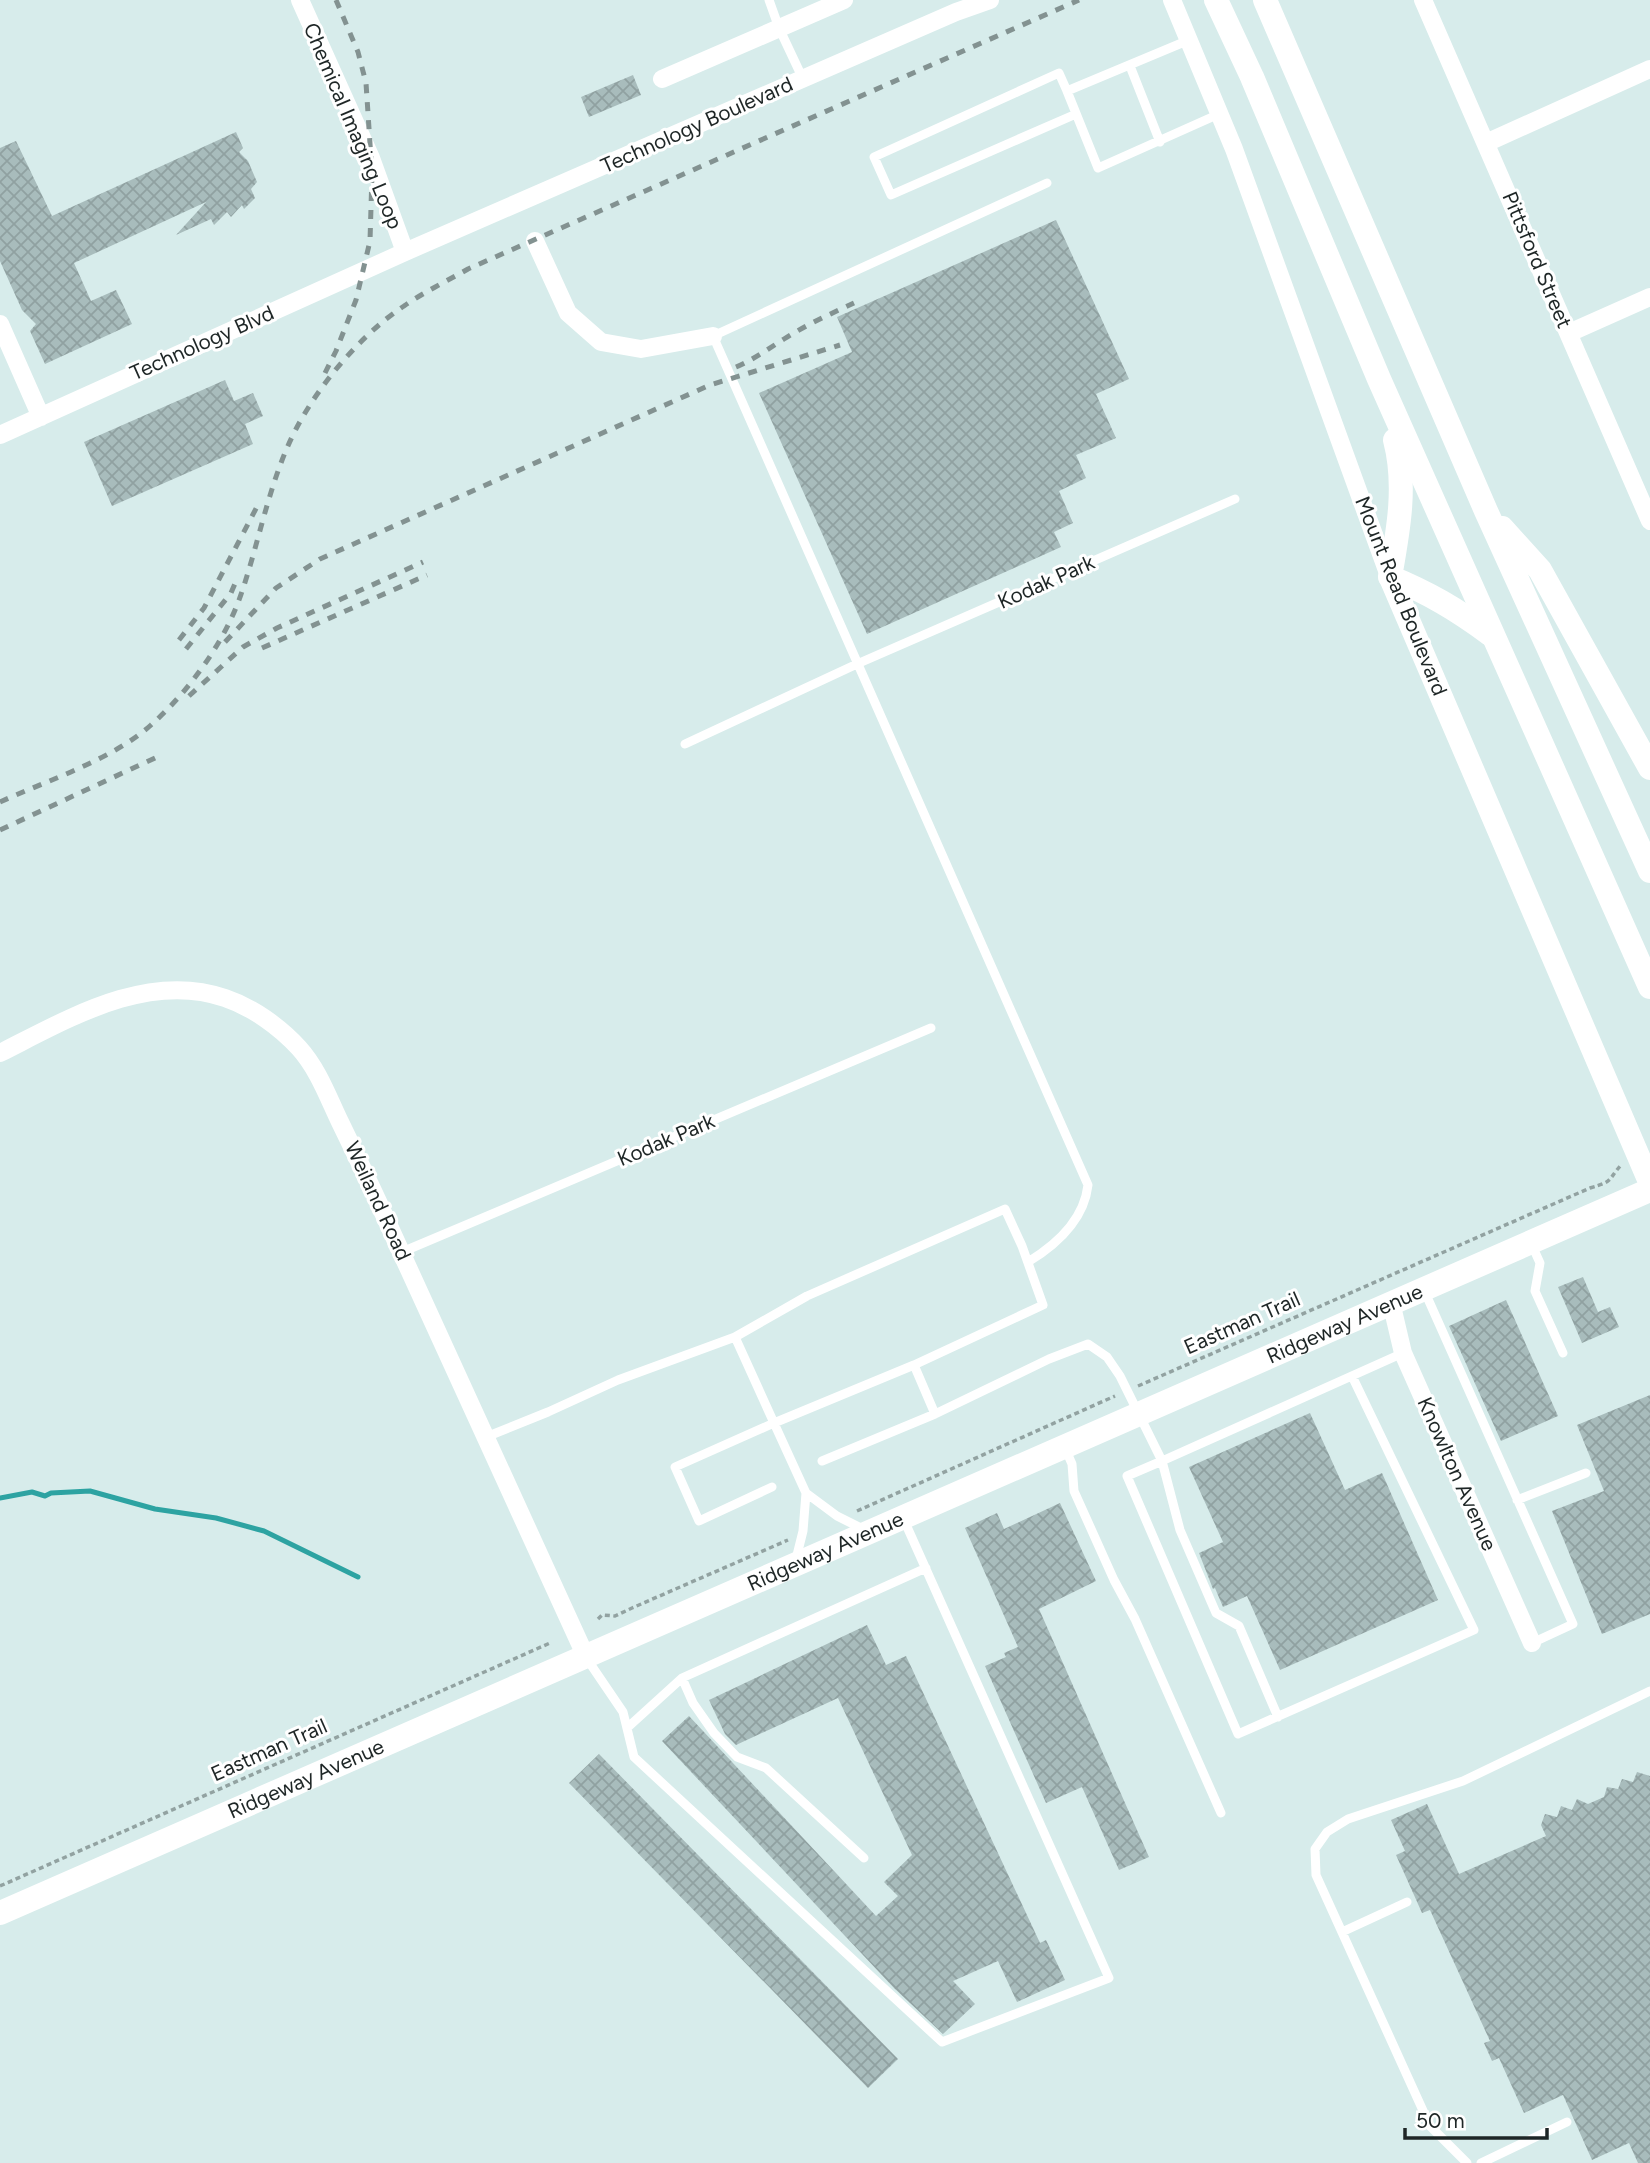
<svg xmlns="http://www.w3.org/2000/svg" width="1650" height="2163" viewBox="0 0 1650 2163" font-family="Figtree,sans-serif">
  <defs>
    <pattern id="building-cross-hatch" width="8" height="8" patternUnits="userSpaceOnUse" patternTransform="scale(1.75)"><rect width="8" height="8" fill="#a8bcbc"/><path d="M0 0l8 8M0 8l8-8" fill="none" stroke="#90a1a1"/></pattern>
  </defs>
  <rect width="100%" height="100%" fill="#d7eceb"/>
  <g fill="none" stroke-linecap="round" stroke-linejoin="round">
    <path stroke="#2da3a2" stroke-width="5" d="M 0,1498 L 32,1492 L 45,1496 L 51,1493 L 90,1491 L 155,1509 L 216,1518 L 264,1531 L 358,1577"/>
  </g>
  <path fill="url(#building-cross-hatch)" d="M 633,75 L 641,95 L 589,117 L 581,97 Z
    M 236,132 L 243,148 L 239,152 L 248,161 L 257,182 L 251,189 L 255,198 L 244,209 L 242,205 L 231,217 L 227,212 L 214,225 L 211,219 L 176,235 L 206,202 L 74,263 L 91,301 L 116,290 L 132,324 L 45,364 L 30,331 L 36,324 L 22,310 L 0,261 L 0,148 L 16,141 L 52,216 Z
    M 1056,220 L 1129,379 L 1096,394 L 1116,438 L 1076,455 L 1086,478 L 1059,491 L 1073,523 L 1054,532 L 1061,547 L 867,634 L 759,393 L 852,352 L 837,317 Z
    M 225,380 L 234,401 L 253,393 L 263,416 L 245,424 L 253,444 L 112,506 L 84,442 Z
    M 1583,1277 L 1598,1312 L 1610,1307 L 1619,1327 L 1582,1343 L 1558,1287 Z
    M 1506,1300 L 1558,1416 L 1501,1441 L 1449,1326 Z
    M 1650,1395 L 1650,1614 L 1602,1634 L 1552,1511 L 1604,1491 L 1577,1425 Z
    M 1310,1413 L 1345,1490 L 1382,1473 L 1438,1600 L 1280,1670 L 1247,1596 L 1223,1607 L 1215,1588 L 1213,1589 L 1199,1553 L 1223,1542 L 1189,1467 Z
    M 1060,1503 L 1096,1581 L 1039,1609 L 1149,1857 L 1119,1870 L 1082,1787 L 1046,1803 L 985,1666 L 1006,1657 L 1004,1653 L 1018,1647 L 965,1528 L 997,1513 L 1004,1529 Z
    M 867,1625 L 886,1665 L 906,1656 L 1040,1943 L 1046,1940 L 1065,1980 L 1017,2002 L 998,1961 L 953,1981 L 975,2004 L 943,2034 L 894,1988 L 662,1741 L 689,1716 L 876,1916 L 898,1896 L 884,1882 L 912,1855 L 838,1698 L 736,1745 L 725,1734 L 709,1700 Z
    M 599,1754 L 898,2059 L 868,2088 L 569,1783 Z
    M 1637,1772 L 1650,1776 L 1650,2163 L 1638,2163 L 1629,2143 L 1592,2160 L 1563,2095 L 1524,2113 L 1499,2058 L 1492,2061 L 1484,2043 L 1490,2041 L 1430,1910 L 1422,1913 L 1414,1895 L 1396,1855 L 1405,1851 L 1391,1820 L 1427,1804 L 1459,1874 L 1546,1836 L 1541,1825 L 1545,1814 L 1557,1817 L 1561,1806 L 1572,1810 L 1577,1799 L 1588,1804 L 1604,1797 L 1607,1787 L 1618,1789 L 1622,1779 L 1633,1782 Z"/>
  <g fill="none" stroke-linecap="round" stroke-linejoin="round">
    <path stroke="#92a2a1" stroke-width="3.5" stroke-dasharray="5 3.5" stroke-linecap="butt" d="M 1138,1386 L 1590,1188 C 1614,1181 1607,1181 1621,1165
      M 857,1511 L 1115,1396
      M 598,1619 L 602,1615 L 615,1616 L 632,1608 L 788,1540
      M 0,1886 L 550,1643"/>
    <path stroke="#fff" stroke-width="9" d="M 769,0 L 779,28 L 803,79
      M 1189,40 L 1067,91 L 1098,168 L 1219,114
      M 1130,66 L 1160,142
      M 1067,91 L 1059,73 L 874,157 L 891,195 L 1076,114
      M 685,744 L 857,664 L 1235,499
      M 1531,1243 L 1540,1263 L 1535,1291 L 1563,1353
      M 402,1252 L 931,1028
      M 1028,1262 C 1056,1245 1084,1220 1088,1185 L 713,336 L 1047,183
      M 1424,1290 L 1573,1624 L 1532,1643
      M 735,1337 L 807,1296 L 1005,1209 L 1022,1246 L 1043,1305 L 914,1365
      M 486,1437 L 548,1412 L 618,1380 L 735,1337 L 774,1423 L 675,1467 L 699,1521 L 772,1487
      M 1065,1448 L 1072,1464 L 1074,1491 L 1114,1580 L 1135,1619 L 1221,1813
      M 822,1461 L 935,1414
      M 806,1493 L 837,1516 L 863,1529
      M 1517,1500 L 1586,1473
      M 796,1559 L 803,1531 L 806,1493 L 774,1423 L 914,1365 L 935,1414 L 1049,1359 L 1088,1344 L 1107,1357 L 1120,1376 L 1162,1461 L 1403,1353
      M 587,1659 L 623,1712 L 634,1757 L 942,2042 L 1109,1978 L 904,1520
      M 682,1678 L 693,1703 L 714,1733 L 737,1757 L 766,1768 L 864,1858
      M 1278,1717 L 1239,1626 L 1216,1613 L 1180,1530 L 1162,1461 L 1127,1476 L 1238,1734 L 1474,1630 L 1352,1376
      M 627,1728 L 682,1678 L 926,1568
      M 1342,1932 L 1407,1902
      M 1467,2163 L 1430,2126 L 1316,1875 L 1315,1849 L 1327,1832 L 1348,1819 L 1463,1781 L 1650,1691
      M 1481,2163 L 1567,2122"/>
    <path stroke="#fff" stroke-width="18" d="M 300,0 L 371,158 L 405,252
      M 1172,0 L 1234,149 L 1389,576
      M 1423,0 L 1650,521
      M 662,79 L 844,0
      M 1486,143 L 1650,69
      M 535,241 L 568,313 L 601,342 L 641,349 L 713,336
      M 0,324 L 41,417
      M 1569,333 L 1650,297
      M 0,435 L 405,252 L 956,12 L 990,0
      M 0,1053 C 68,1019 147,971 225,998 C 252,1007 280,1027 299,1048 C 318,1069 328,1097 340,1122 C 357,1157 374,1192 390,1228 C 456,1371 521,1514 586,1657
      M 1391,1302 L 1403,1353 L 1532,1643"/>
    <path stroke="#fff" stroke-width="23" d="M 1390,577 L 1650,1183"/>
    <g stroke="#fff" stroke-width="24">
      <path d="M 1216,0 L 1252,77 L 1379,379 L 1650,987"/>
      <path d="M 1265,0 L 1486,511 L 1650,871"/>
      <path d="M 1395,440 C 1407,486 1398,532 1390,577 C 1429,593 1456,609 1490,634"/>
      <path d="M 1502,528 L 1540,570 L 1650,768"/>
      <path id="s1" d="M 0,1913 L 1650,1190"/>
    </g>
    <path stroke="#839291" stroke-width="5" stroke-dasharray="9 9" stroke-linecap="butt" d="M 736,367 C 753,360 768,349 784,339 C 806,325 830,314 854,303
      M 325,373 L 336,351 L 356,300 L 370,241 L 372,174 L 366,83 L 358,52 L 336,0
      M 179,640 L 204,608 L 260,501
      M 225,642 L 276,588 L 320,559 L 710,385 L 840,345
      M 262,648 L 427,575
      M 186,649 L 231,593 L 237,579
      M 189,696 L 243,647 L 277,628 L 423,562
      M 0,802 C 48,780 112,760 151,725 C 187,693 222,646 239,600 C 257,550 266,497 287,448 C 309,396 357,337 404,306 C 424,292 447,281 468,269 L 1079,0
      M 0,830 L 157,757"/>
  </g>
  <g text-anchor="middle" stroke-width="6" stroke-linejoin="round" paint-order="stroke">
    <g font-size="21" fill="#1e2626" stroke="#fff">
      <text transform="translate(697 125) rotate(-24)" y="7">Technology Boulevard</text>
      <text transform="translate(353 126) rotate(67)" y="7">Chemical Imaging Loop</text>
      <text transform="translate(1537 260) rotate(67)" y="7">Pittsford Street</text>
      <text transform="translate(202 343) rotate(-24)" y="7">Technology Blvd</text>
      <text transform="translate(1046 582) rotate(-24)" y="7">Kodak Park</text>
      <text transform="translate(1401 596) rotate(68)" y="7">Mount Read Boulevard</text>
      <text transform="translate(666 1140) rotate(-23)" y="7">Kodak Park</text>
      <text transform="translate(378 1201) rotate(65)" y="7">Weiland Road</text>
      <text transform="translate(1242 1323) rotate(-24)" y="7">Eastman Trail</text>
      <text dy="7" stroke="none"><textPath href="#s1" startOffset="1468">Ridgeway Avenue</textPath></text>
      <text transform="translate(1457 1474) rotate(66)" y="7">Knowlton Avenue</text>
      <text dy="7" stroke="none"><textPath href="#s1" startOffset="901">Ridgeway Avenue</textPath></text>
      <text transform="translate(269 1750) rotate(-24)" y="7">Eastman Trail</text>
      <text dy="7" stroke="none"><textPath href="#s1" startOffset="334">Ridgeway Avenue</textPath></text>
    </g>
  </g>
  <path d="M1405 2128v10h142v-10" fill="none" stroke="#1e2626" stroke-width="3.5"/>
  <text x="1416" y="2128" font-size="21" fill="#1e2626" stroke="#ffffff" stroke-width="5" paint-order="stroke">50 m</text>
</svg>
